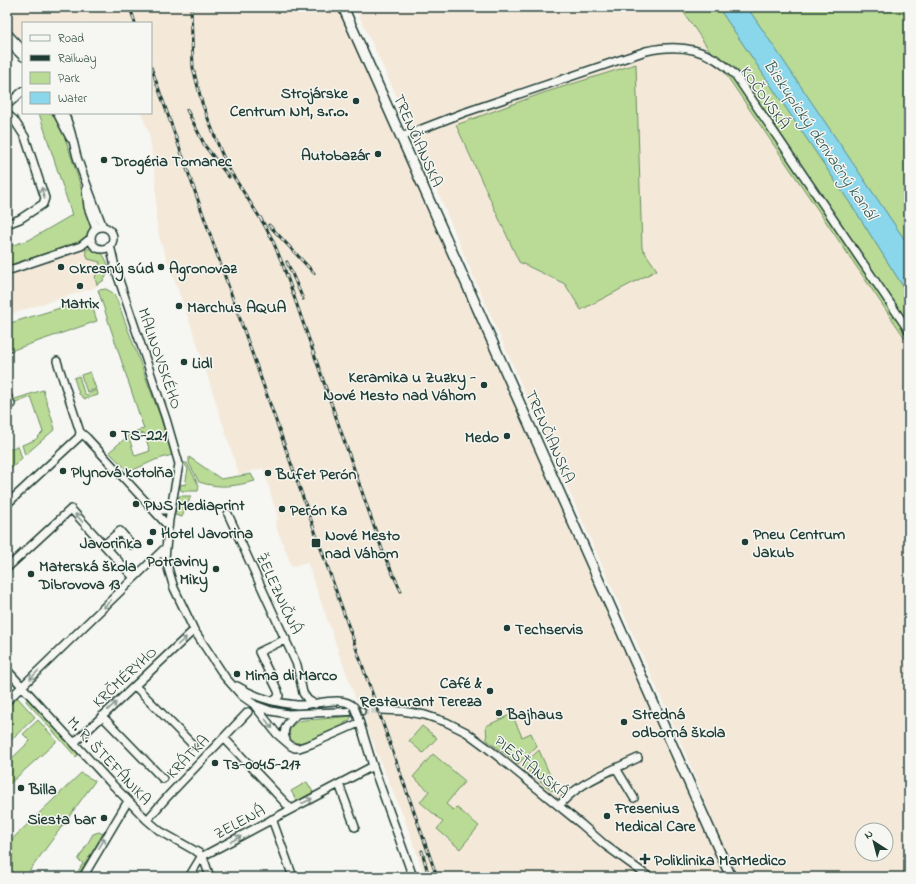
<svg xmlns="http://www.w3.org/2000/svg" width="916" height="884" viewBox="0 0 916 884" font-family="'Indie Flower',sans-serif">
  <rect width="100%" height="100%" fill="#f6f6f2"/>
  <filter id="ink" filterUnits="userSpaceOnUse"><feTurbulence type="fractalNoise" baseFrequency=".025" numOctaves="2"/><feDisplacementMap in="SourceGraphic" scale="8" xChannelSelector="R" yChannelSelector="G"/><feConvolveMatrix kernelMatrix="1 2 1 2 8 2 1 2 1" color-interpolation-filters="sRGB"/></filter>
  <g filter="url(#ink)">
    <path fill="#f4e9d9" fill-rule="evenodd" d="M 7,7 L 342,7 L 665,717 L 703,808 L 730,877 L 425,877 L 415,848 L 413,847 L 413,842 L 403,815 L 401,812 L 401,811 L 386,775 L 384,772 L 384,771 L 376,751 L 375,751 L 375,747 L 372,739 L 371,739 L 368,729 L 367,728 L 367,724 L 359,702 L 356,700 L 340,656 L 338,654 L 338,650 L 307,562 L 292,567 L 275,524 L 278,518 L 263,468 L 239,475 L 197,343 L 160,240 L 156,220 L 156,183 L 149,133 L 141,113 L 151,113 L 151,23 L 23,23 L 23,46 L 7,30 Z
      M 355,7 L 680,7 L 909,344 L 909,877 L 735,877 L 692,769 L 667,711 L 473,276 L 408,121 ZM 862,830 L 886,830 L 886,854 L 862,854 Z
      M 86,247 L 99,248 L 105,255 L 109,270 L 104,281 L 94,288 L 7,315 L 7,275 Z"/>
    <path fill="#badb95" stroke="#6c8c64" d="M 680,7 L 718,7 L 858,215 L 909,296 L 909,344 Z
      M 747,7 L 909,7 L 909,246 Z
      M 636,64 L 642,248 L 657,270 L 581,310 L 565,284 L 519,262 L 456,125 L 543,93 Z
      M 39,113 L 55,113 L 58,116 L 93,224 L 88,236 L 82,241 L 7,266 L 7,247 L 29,240 L 72,215 Z
      M 85,249 C 102,248 104,255 110,269 L 104,280 L 97,285 L 95,278 L 100,262 L 88,259 Z
      M 106,289 L 113,293 L 117,300 L 160,416 L 172,455 L 155,460 L 129,472 L 109,452 L 133,432 L 135,436 L 129,438 L 135,456 L 150,451 L 144,433 L 137,435 L 136,431 L 144,429 L 98,290 Z
      M 90,299 L 97,321 L 7,352 L 7,324 Z
      M 90,372 L 96,389 L 87,392 L 81,375 Z
      M 79,376 L 84,393 L 87,395 L 89,393 L 97,390 L 98,395 L 85,399 L 79,394 L 74,378 Z
      M 43,390 L 55,429 L 25,455 L 22,445 L 35,440 L 43,432 L 31,397 L 13,404 L 12,400 Z
      M 18,446 L 22,458 L 7,473 L 7,450 Z
      M 189,457 L 221,479 L 251,474 L 255,481 C 235,486 220,489 199,482 L 189,463 Z
      M 184,463 L 187,463 L 199,486 L 198,491 L 182,491 L 180,489 L 181,484 L 185,485 L 188,469 Z
      M 179,496 L 191,496 L 182,517 L 175,515 Z
      M 17,697 L 35,717 L 10,741 L 8,742 L 7,706 Z
      M 28,698 L 77,752 L 78,755 L 76,757 L 26,701 Z
      M 512,714 L 522,737 L 531,733 L 537,746 L 518,764 L 487,740 L 486,726 Z
      M 352,716 L 349,721 L 344,723 L 345,725 C 335,730 308,744 298,743 C 284,741 288,726 299,721 C 306,719 314,720 321,719 C 331,718 342,717 352,716 Z
      M 38,720 L 56,740 L 56,742 L 7,786 L 7,763 L 30,741 L 23,734 Z
      M 422,726 L 437,738 L 423,753 L 409,741 Z
      M 539,750 L 555,787 L 552,791 L 522,766 Z
      M 433,754 L 465,781 L 446,804 L 453,810 L 456,807 L 479,826 L 460,849 L 437,829 L 443,822 L 420,802 L 429,791 L 413,777 Z
      M 81,773 L 95,781 L 25,877 L 7,877 L 7,844 Z
      M 307,782 L 313,792 L 297,801 L 291,791 Z
      M 99,832 L 103,834 L 77,877 L 75,877 L 83,863 L 78,860 L 93,834 Z"/>
    <path fill="#8ad6ea" stroke="#5f99a1" d="M 718,7 L 747,7 L 909,246 L 909,296 L 858,215 Z"/>
    <g fill="none" stroke-linecap="round" stroke-linejoin="round">
      <path stroke="#cbd1cc" stroke-width="7" stroke-dasharray="7 3.5" stroke-linecap="butt" d="M 361,711 L 381,710"/>
      <g stroke="#1f3d34" stroke-width="10">
        <path id="minor" d="M 7,33 L 23,50
          M 7,41 L 23,57
          M 7,105 L 23,91
          M 57,113 L 70,138
          M 64,113 C 71,127 73,142 77,157 C 85,181 94,204 103,227
          M 7,114 L 14,120 L 25,137 L 45,198 L 43,204 L 20,219 L 7,224
          M 401,137 L 463,113 L 646,51 C 682,43 710,49 736,76 L 909,331
          M 86,189 L 88,207 L 96,229
          M91 238a11 11 0 1 1 22 0a11 11 0 1 1-22 0Z
          M 110,245 L 116,271 L 166,419 L 179,464 L 169,520 L 165,558 L 174,588 L 194,630 L 225,677 L 242,696 L 255,705 L 271,711 L 288,714 L 361,711
          M 7,271 L 81,246 L 91,238
          M 57,361 L 80,432 L 87,438 L 168,526
          M 7,395 L 11,404
          M 7,504 L 79,437 L 80,432
          M 154,510 L 166,510 L 172,505
          M 228,514 L 297,665 L 303,693 L 308,700 L 315,704
          M 104,545 L 120,531 L 132,545
          M 7,568 L 71,509 L 134,578
          M 7,670 L 109,781 L 147,820 L 160,831 L 199,853 L 204,860 L 210,877
          M 135,686 L 193,745
          M 237,686 C 256,698 275,703 297,705 C 313,706 342,694 354,707
          M 7,701 L 165,548
          M 274,701 L 279,696 L 278,691 L 259,652 L 286,639
          M 255,706 L 277,734 L 291,746 L 295,748 L 299,748 L 311,744 L 359,723
          M 381,710 L 403,711 L 425,715 L 446,722 L 466,732 L 485,746 L 581,824 L 605,845 L 649,877
          M 102,716 L 163,779
          M 358,717 L 373,766 L 413,877
          M 224,738 L 291,809
          M 286,740 C 281,729 288,722 296,715
          M 74,743 L 194,630
          M 616,768 L 638,758
          M 339,784 L 355,827
          M 559,806 C 574,787 595,778 616,768 L 634,798
          M 272,819 L 293,877
          M 147,820 L 168,796 L 248,712
          M 201,857 L 373,766
          M 83,877 L 128,801
          M 189,877 L 201,857"/>
      </g>
      <g stroke="#1f3d34" stroke-width="12">
        <path id="major" d="M 343,7 L 731,877"/>
      </g>
      <use href="#minor" stroke="#f6f6f2" stroke-width="7"/>
      <use href="#major" stroke="#f6f6f2" stroke-width="9"/>
      <g stroke="#1f3d34" stroke-width="3">
        <path id="rail" d="M 130,7 L 135,23
          M 191,7 L 193,68 L 202,103 L 221,152 L 230,171 L 262,221
          M 151,67 L 437,877
          M 187,110 L 205,146 L 229,177
          M 260,217 L 272,239 L 283,265 L 384,555 L 401,591
          M 269,225 L 314,273
          M 287,262 L 303,299
          M 422,851 L 429,877"/>
      </g>
      <use href="#rail" stroke="#f6f6f2" stroke-width="1.5" stroke-dasharray="4.5" stroke-linecap="butt"/>
      <g stroke="#1f3d34" stroke-width="10" stroke-linecap="butt">
        <path id="minor-bridge" d="M 354,707 L 358,717"/>
      </g>
      <use href="#minor-bridge" stroke="#f6f6f2" stroke-width="7"/>
    </g>
    <defs><path id="oneway-shaft" d="M-6 0H5M1.5-3L5.5 0L1.5 3" fill="none" stroke-width="1.6" stroke-linecap="round" stroke-linejoin="round"/></defs>
    <g stroke="#8a9a93">
      <use href="#oneway-shaft" transform="translate(43 193) rotate(-105)"/>
      <use href="#oneway-shaft" transform="translate(79 518) rotate(-132)"/>
      <use href="#oneway-shaft" transform="translate(107 604) rotate(136)"/>
      <use href="#oneway-shaft" transform="translate(182 641) rotate(-42)"/>
      <use href="#oneway-shaft" transform="translate(34 675) rotate(135)"/>
      <use href="#oneway-shaft" transform="translate(112 706) rotate(-43)"/>
      <use href="#oneway-shaft" transform="translate(269 724) rotate(52)"/>
      <use href="#oneway-shaft" transform="translate(307 801) rotate(-27)"/>
      <use href="#oneway-shaft" transform="translate(236 839) rotate(-27)"/>
      <use href="#oneway-shaft" transform="translate(102 843) rotate(-60)"/>
    </g>
  </g>
  <g fill="#1f3d34" stroke="#f6f6f2" stroke-width="1.5">
    <circle cx="356" cy="101" r="4"/>
    <circle cx="378" cy="154" r="4"/>
    <circle cx="104" cy="160" r="4"/>
    <circle cx="61" cy="267" r="4"/>
    <circle cx="161" cy="267" r="4"/>
    <circle cx="80" cy="286" r="4"/>
    <circle cx="179" cy="306" r="4"/>
    <circle cx="184" cy="362" r="4"/>
    <circle cx="484" cy="385" r="4"/>
    <circle cx="113" cy="434" r="4"/>
    <circle cx="507" cy="436" r="4"/>
    <circle cx="63" cy="471" r="4"/>
    <circle cx="268" cy="473" r="4"/>
    <circle cx="136" cy="504" r="4"/>
    <circle cx="282" cy="509" r="4"/>
    <circle cx="153" cy="532" r="4"/>
    <circle cx="150" cy="542" r="4"/>
    <circle cx="745" cy="542" r="4"/>
    <rect x="311" y="538" width="10" height="10" rx="2"/>
    <circle cx="216" cy="569" r="4"/>
    <circle cx="31" cy="574" r="4"/>
    <circle cx="507" cy="628" r="4"/>
    <circle cx="237" cy="674" r="4"/>
    <circle cx="490" cy="691" r="4"/>
    <circle cx="499" cy="713" r="4"/>
    <circle cx="624" cy="722" r="4"/>
    <circle cx="215" cy="763" r="4"/>
    <circle cx="21" cy="788" r="4"/>
    <circle cx="607" cy="816" r="4"/>
    <circle cx="104" cy="818" r="4"/>
    <path d="M643 853h4v4h4v4h-4v4h-4v-4h-4v-4h4z"/>
  </g>
  <g text-anchor="middle" stroke-width="3" stroke-linejoin="round" paint-order="stroke">
    <g font-size="16" font-weight="bold" fill="#1f3d34" stroke="#f6f6f2" text-anchor="start">
      <text x="348" y="98" text-anchor="end">Strojárske<tspan x="348" dy="18">Centrum NM, s.r.o.</tspan></text>
      <text x="370" y="160" text-anchor="end">Autobazár</text>
      <text x="112" y="166">Drogéria Tomanec</text>
      <text x="69" y="273">Okresný súd</text>
      <text x="169" y="273">Agronovaz</text>
      <text x="80" y="308" text-anchor="middle">Matrix</text>
      <text x="187" y="312">Marchus AQUA</text>
      <text x="192" y="368">Lidl</text>
      <text x="476" y="382" text-anchor="end">Keramika u Zuzky -<tspan x="476" dy="18">Nové Mesto nad Váhom</tspan></text>
      <text x="121" y="440">TS-221</text>
      <text x="499" y="442" text-anchor="end">Medo</text>
      <text x="71" y="477">Plynová kotolňa</text>
      <text x="276" y="479">Bufet Perón</text>
      <text x="144" y="510">PNS Mediaprint</text>
      <text x="290" y="515">Perón Ka</text>
      <text x="161" y="538">Hotel Javorina</text>
      <text x="753" y="539">Pneu Centrum<tspan x="753" dy="18">Jakub</tspan></text>
      <text x="325" y="540">Nové Mesto<tspan x="325" dy="18">nad Váhom</tspan></text>
      <text x="142" y="548" text-anchor="end">Javorinka</text>
      <text x="208" y="566" text-anchor="end">Potraviny<tspan x="208" dy="18">Miky</tspan></text>
      <text x="39" y="571">Materská škola<tspan x="39" dy="18">Dibrovova 13</tspan></text>
      <text x="515" y="634">Techservis</text>
      <text x="245" y="680">Mima di Marco</text>
      <text x="482" y="688" text-anchor="end">Café &amp;<tspan x="482" dy="18">Restaurant Tereza</tspan></text>
      <text x="507" y="719">Bajhaus</text>
      <text x="632" y="719">Stredná<tspan x="632" dy="18">odborná škola</tspan></text>
      <text x="223" y="769">Ts-0045-217</text>
      <text x="29" y="794">Billa</text>
      <text x="615" y="813">Fresenius<tspan x="615" dy="18">Medical Care</tspan></text>
      <text x="96" y="824" text-anchor="end">Siesta bar</text>
      <text x="654" y="865">Poliklinika MarMedico</text>
    </g>
    <g font-size="16" fill="#1f3d34" stroke="#f6f6f2">
      <text transform="translate(766 97) rotate(55)" y="6">KOČOVSKÁ</text>
      <text transform="translate(419 140) rotate(66)" y="6">TRENČIANSKA</text>
      <text transform="translate(161 358) rotate(71)" y="6">MALINOVSKÉHO</text>
      <text transform="translate(551 436) rotate(66)" y="6">TRENČIANSKA</text>
      <text transform="translate(280 593) rotate(65)" y="6">ŽELEZNIČNÁ</text>
      <text transform="translate(124 676) rotate(-43)" y="6">KRČMÉRYHO</text>
      <text transform="translate(187 756) rotate(-46)" y="6">KRÁTKA</text>
      <text transform="translate(110 760) rotate(47)" y="6">M. R. ŠTEFÁNIKA</text>
      <text transform="translate(532 766) rotate(39)" y="6">PIEŠŤANSKÁ</text>
      <text transform="translate(239 821) rotate(-28)" y="6">ZELENÁ</text>
    </g>
    <g font-size="17" font-style="italic" fill="#345c58" stroke="#f6f6f2">
      <text transform="translate(821 139) rotate(56)" y="6">Biskupický derivačný kanál</text>
    </g>
  </g>
  <rect width="916" height="884" fill="none" stroke="#f6f6f2" stroke-width="24"/>
  <rect x="12" y="12" width="892" height="860" fill="none" stroke="#1f3d34" stroke-width="1.5" filter="url(#ink)"/>
  <rect x="22" y="22" width="130" height="92" fill="#f6f6f2" stroke="#a0aca6"/>
  <rect x="30" y="35" width="20" height="6" fill="#f6f6f2" stroke="#a0aca6"/>
  <text x="58" y="42" font-size="12" fill="#1f3d34">Road</text>
  <rect x="30" y="55" width="20" height="6" fill="#1f3d34" stroke="#a0aca6"/>
  <text x="58" y="62" font-size="12" fill="#1f3d34">Railway</text>
  <rect x="30" y="72" width="20" height="12" fill="#badb95" stroke="#a0aca6"/>
  <text x="58" y="82" font-size="12" fill="#1f3d34">Park</text>
  <rect x="30" y="92" width="20" height="12" fill="#8ad6ea" stroke="#a0aca6"/>
  <text x="58" y="102" font-size="12" fill="#1f3d34">Water</text>
  <g transform="translate(874 842) rotate(324)"><circle r="19" fill="#f6f6f2" stroke="#a0aca6"/>
  <path d="M0-3L7 15L0 10L-7 15Z" fill="#1f3d34"/>
  <text y="-6" font-size="11" font-weight="bold" text-anchor="middle" fill="#1f3d34">N</text>
  </g>
</svg>
